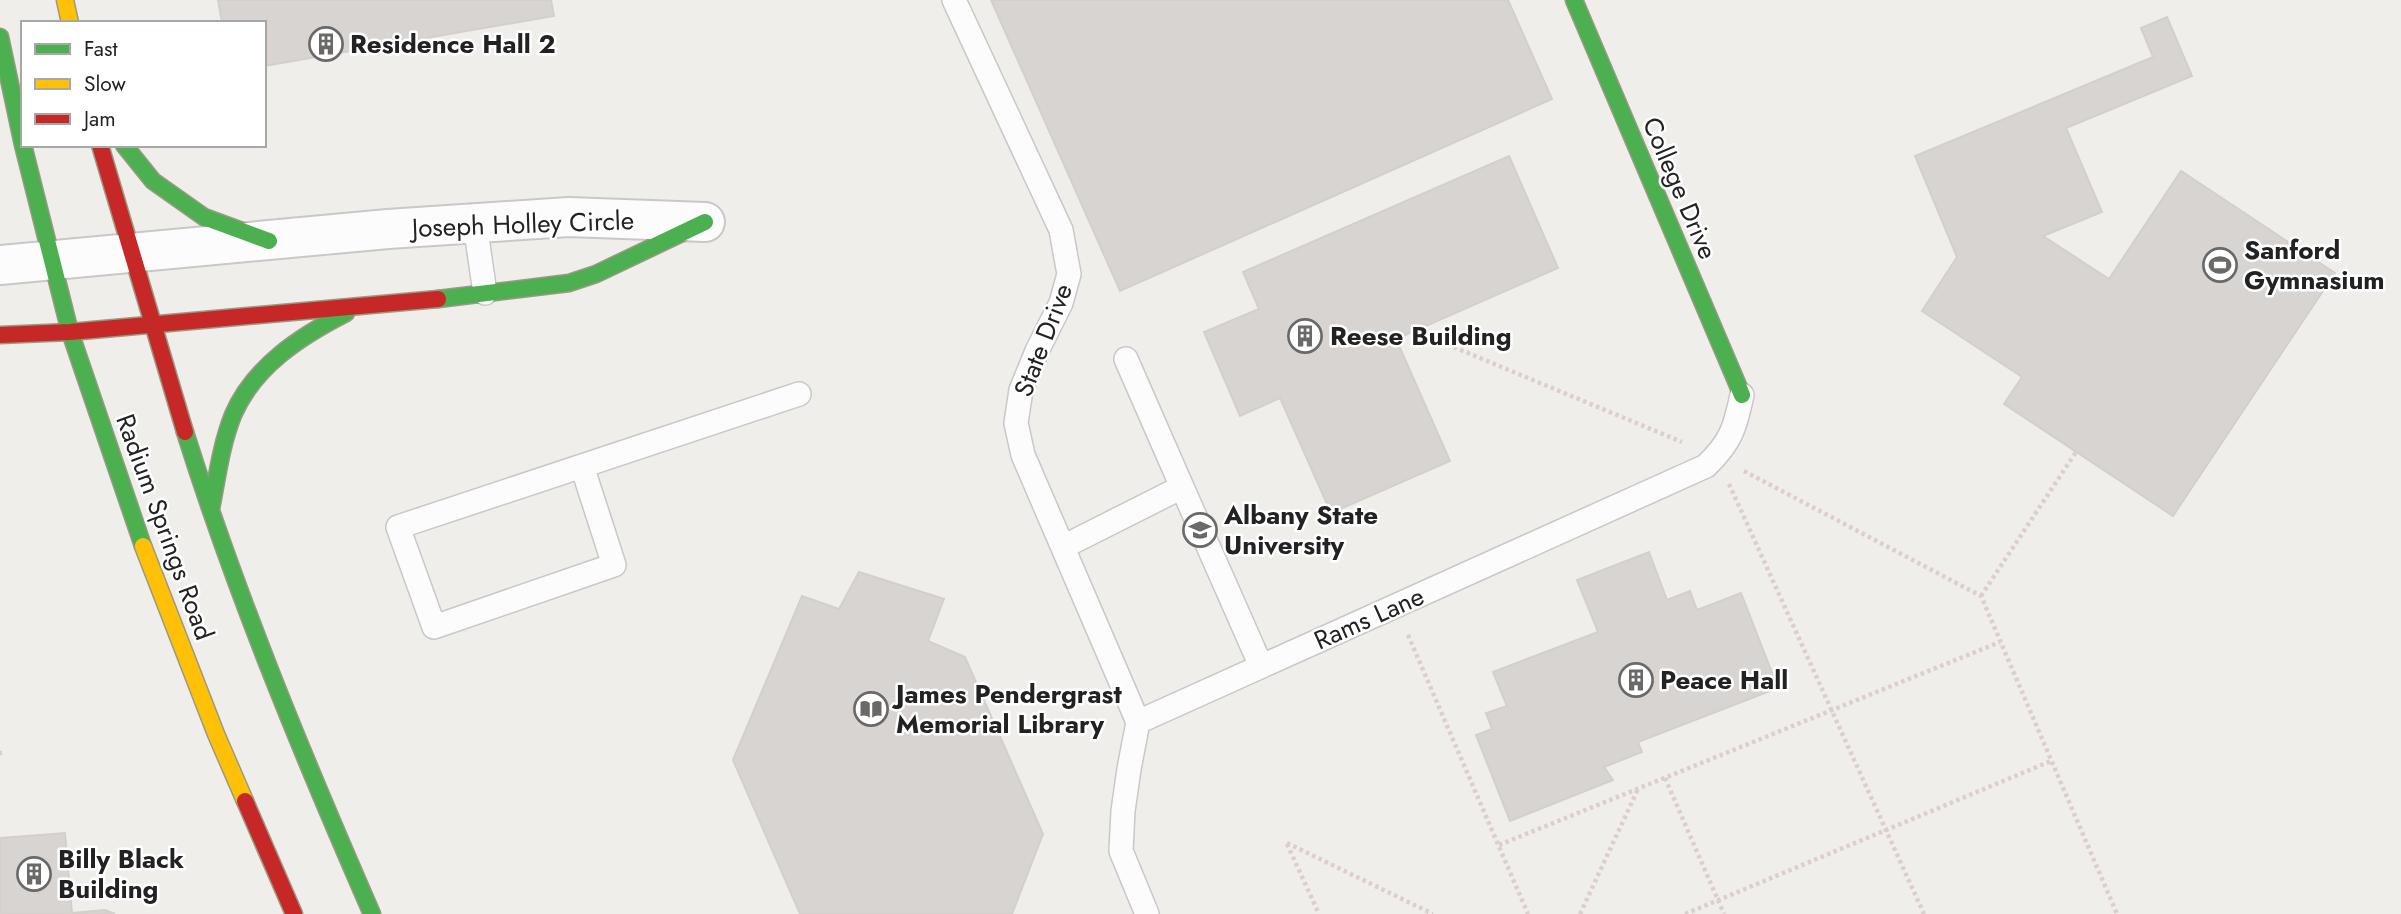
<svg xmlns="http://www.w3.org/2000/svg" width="2401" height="914" viewBox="0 0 2401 914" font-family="Jost,sans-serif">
  <rect width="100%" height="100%" fill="#f0eeeb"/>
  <path fill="#d7d4d2" stroke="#d3d0cc" stroke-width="2" d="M 218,0 L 551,0 L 554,16 L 264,66 L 264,23 L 222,23 Z
    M 991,0 L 1508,0 L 1552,99 L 1120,291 Z
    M 2167,17 L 2192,76 L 2066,128 L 2102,212 L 2043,236 L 2109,279 L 2181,171 L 2335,273 L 2173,516 L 2004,404 L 2022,377 L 1922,311 L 1957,257 L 1915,156 L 2153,57 L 2141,28 Z
    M 1509,156 L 1558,268 L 1396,339 L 1450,461 L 1331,513 L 1280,398 L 1240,416 L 1204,332 L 1259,309 L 1243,272 Z
    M 1649,552 L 1667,600 L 1690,591 L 1697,610 L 1741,593 L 1778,688 L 1638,742 L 1642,752 L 1604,767 L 1613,780 L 1510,821 L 1476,735 L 1492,729 L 1486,713 L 1507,706 L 1493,672 L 1598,632 L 1577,580 Z
    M 859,572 L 944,599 L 928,641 L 965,657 L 1043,834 L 1012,914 L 800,914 L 733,760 L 802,596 L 839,609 Z
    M 65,833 L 72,913 L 105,910 L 115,914 L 0,914 L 0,838 Z"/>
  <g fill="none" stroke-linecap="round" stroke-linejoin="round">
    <g stroke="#c9c8c7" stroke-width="26">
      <path id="lane" d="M 954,0 L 1061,230 L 1069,274 L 1061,303 L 1037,351 L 1021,390 L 1016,423 L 1023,455 L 1138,722
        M 475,224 L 485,293
        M 1126,359 L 1182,487
        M 582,466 L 614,565 L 434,627 L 398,527 L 799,394
        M 1063,547 L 1182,487 L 1261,666
        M 1138,722 L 1706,466 C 1731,442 1735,428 1742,395
        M 1138,722 L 1129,769 L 1123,811 L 1121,851 L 1147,914"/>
    </g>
    <g stroke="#c9c8c7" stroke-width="42">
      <path id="street" d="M 0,265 L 388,229 L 569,217 L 705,222"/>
    </g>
    <g stroke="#999a82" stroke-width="19">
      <path id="fast" d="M 1574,0 L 1742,395
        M 0,37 L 23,145
        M 23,145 L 70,332 L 143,546
        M 124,145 L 153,181 L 204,217 L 269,241
        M 438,299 L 569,283 L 596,274 L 705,222
        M 185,432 C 237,597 303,756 372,914
        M 211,509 C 217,478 221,445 233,415 C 254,366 301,336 346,313"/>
    </g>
    <g stroke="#999a82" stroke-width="19">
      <path id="slow" d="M 65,0 L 70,23
        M 143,546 L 216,734 L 245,801"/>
    </g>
    <g stroke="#999a82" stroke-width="19">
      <path id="jam" d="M 100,145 L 185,432
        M 0,335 L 70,332 L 438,299
        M 245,801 L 294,914"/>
    </g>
    <path stroke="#dccecd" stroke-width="4.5" stroke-dasharray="3.5 3.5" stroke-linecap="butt" d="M 1415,331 L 1682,442
      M 1744,471 L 1981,596 L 2117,914
      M 1729,484 L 1924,914
      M 1981,596 L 2076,452
      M 1408,635 L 1528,914
      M 0,753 L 2,753
      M 1665,778 L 1724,914
      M 1287,843 L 1433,914
      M 1287,844 L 1319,914
      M 1499,845 L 2000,642
      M 1580,914 L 1638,789
      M 1685,914 L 2051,761"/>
    <use href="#lane" stroke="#fdfcfc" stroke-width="23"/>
    <use href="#street" stroke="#fdfcfc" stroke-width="38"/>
    <use href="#fast" stroke="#4caf50" stroke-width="16"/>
    <use href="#slow" stroke="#ffc107" stroke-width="16"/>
    <use href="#jam" stroke="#c62828" stroke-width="16"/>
  </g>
  <defs>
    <g id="building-ring" transform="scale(1.75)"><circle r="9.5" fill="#fff" stroke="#6a6968" stroke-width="1.5"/><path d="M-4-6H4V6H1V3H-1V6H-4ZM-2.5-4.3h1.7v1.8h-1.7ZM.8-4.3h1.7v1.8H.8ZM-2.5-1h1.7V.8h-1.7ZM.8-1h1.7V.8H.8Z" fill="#6a6968"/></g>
    <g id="stadium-ring" transform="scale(1.75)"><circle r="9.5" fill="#fff" stroke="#6a6968" stroke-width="1.5"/><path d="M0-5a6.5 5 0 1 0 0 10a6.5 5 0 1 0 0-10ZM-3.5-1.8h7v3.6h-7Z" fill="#6a6968"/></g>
    <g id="university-ring" transform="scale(1.75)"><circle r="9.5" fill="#fff" stroke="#6a6968" stroke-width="1.5"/><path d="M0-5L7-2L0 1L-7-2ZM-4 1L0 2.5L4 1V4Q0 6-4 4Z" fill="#6a6968"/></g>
    <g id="library-ring" transform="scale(1.75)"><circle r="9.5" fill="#fff" stroke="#6a6968" stroke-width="1.5"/><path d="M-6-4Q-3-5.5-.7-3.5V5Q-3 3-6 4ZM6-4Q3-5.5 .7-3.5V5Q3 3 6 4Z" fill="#6a6968"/></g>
  </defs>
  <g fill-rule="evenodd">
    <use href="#building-ring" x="326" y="44"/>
    <use href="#stadium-ring" x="2220" y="265"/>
    <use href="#building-ring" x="1305" y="336"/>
    <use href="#university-ring" x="1200" y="530"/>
    <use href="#building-ring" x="1636" y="680"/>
    <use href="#library-ring" x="871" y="709"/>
    <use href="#building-ring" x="34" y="874"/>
  </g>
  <g text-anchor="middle" stroke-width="5" stroke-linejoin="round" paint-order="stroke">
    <g font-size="26" font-weight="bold" fill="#222" stroke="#fff" text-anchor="start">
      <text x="350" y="53">Residence Hall 2</text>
      <text x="2244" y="259">Sanford<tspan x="2244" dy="30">Gymnasium</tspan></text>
      <text x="1330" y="345">Reese Building</text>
      <text x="1224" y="524">Albany State<tspan x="1224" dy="30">University</tspan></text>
      <text x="1660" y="689">Peace Hall</text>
      <text x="896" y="703">James Pendergrast<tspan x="896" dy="30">Memorial Library</tspan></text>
      <text x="58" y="868">Billy Black<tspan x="58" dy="30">Building</tspan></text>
    </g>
    <g font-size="26" fill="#222" stroke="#fff">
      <text transform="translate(1680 188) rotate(67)" y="9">College Drive</text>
      <text transform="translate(523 224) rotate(-2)" y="9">Joseph Holley Circle</text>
      <text transform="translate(1043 340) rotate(-69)" y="9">State Drive</text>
      <text transform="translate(165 527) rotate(70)" y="9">Radium Springs Road</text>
      <text transform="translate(1369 618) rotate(-24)" y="9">Rams Lane</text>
    </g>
  </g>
  <rect x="21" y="21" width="245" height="126" fill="#ffffff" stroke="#a7a7a7" stroke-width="2"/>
  <rect x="35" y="44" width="35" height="10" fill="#4caf50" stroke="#a7a7a7" stroke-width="2"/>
  <text x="84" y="56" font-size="21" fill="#222222">Fast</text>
  <rect x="35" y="79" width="35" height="10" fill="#ffc107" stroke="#a7a7a7" stroke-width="2"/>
  <text x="84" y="91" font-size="21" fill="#222222">Slow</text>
  <rect x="35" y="114" width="35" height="10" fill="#c62828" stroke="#a7a7a7" stroke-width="2"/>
  <text x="84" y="126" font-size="21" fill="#222222">Jam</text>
</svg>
